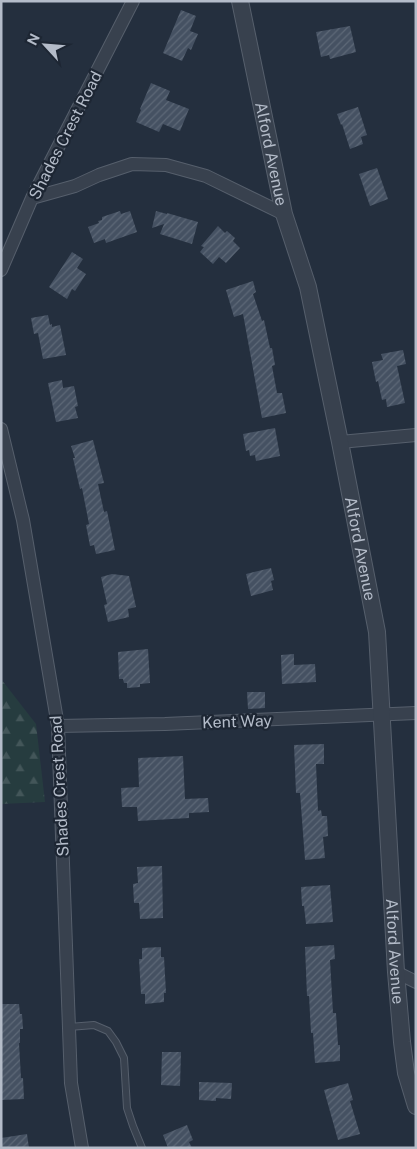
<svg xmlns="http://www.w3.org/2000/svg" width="417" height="1149" viewBox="0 0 417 1149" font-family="'Public Sans',sans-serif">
  <defs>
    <pattern id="forest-firs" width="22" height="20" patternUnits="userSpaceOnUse" patternTransform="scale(1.25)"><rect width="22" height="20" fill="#263c3f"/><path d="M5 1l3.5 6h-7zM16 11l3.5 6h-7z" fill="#435659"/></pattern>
    <pattern id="building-hatch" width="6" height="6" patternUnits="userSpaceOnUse" patternTransform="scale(1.25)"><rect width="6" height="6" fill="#455162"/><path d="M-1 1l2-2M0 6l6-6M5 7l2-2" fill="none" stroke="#5d6877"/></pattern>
  </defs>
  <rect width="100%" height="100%" fill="#242f3e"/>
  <path fill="url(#forest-firs)" d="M 1,679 L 36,724 L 45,802 L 1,804 Z"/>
  <path fill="url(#building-hatch)" d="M 181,10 L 196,16 L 190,31 L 198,34 L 191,50 L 188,48 L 182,61 L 163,53 Z
    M 350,26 L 356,52 L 330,59 L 329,55 L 321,57 L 316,32 Z
    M 151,83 L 170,91 L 166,100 L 189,109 L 180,131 L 163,124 L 159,132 L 136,122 L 141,110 L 140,109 Z
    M 358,107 L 367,135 L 361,137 L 363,144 L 350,149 L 342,124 L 341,125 L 337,114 Z
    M 377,168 L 388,199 L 370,206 L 359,174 Z
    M 120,211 L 121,214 L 130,211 L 137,232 L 106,243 L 105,239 L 94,243 L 88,227 L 99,223 L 98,221 L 102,220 L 102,217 Z
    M 156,211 L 167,214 L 167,213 L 198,222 L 192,244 L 160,234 L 164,224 L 152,228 Z
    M 218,226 L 225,233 L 227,231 L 235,238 L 233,241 L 240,248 L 226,263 L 219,257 L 213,264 L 200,252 L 204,247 L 201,246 Z
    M 72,252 L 83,259 L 77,268 L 86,274 L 75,291 L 72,289 L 67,299 L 49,287 Z
    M 253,281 L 256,292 L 253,294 L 262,321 L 264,320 L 270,348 L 272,348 L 275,365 L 272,366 L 277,393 L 282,393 L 286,413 L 262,418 L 243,314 L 234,317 L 226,290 Z
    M 48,315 L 50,325 L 52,324 L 52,327 L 60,325 L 66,355 L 43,359 L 38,333 L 34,334 L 31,318 Z
    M 403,350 L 406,364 L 397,366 L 405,403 L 387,407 L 386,399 L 382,400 L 378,381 L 376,382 L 372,362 L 383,360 L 381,354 Z
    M 62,380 L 63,388 L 74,386 L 78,406 L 75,407 L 78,418 L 56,422 L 48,383 Z
    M 275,428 L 280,456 L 256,461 L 255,455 L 250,456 L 249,450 L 246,451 L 243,434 Z
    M 93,440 L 104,483 L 98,484 L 104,512 L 107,511 L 115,550 L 96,554 L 94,545 L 90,546 L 86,525 L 89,524 L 82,488 L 80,489 L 73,458 L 75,458 L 71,446 Z
    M 271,568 L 274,580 L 271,581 L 273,590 L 251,596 L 246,574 Z
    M 112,574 L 129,576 L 136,607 L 128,609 L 129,617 L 108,622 L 104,605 L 107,604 L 101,577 Z
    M 148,649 L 150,683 L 140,684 L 140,687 L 127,688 L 127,683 L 124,683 L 123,679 L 119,679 L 118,652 Z
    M 294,654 L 294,665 L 315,664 L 316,682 L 282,684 L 281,655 Z
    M 247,692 L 265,692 L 265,708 L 248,709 Z
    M 324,744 L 324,764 L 316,764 L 318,811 L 321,810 L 322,816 L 327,816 L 328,836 L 323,837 L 325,858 L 305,860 L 300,793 L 296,793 L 294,745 Z
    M 183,756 L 185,799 L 208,798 L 209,812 L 189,813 L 189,818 L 138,821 L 137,807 L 122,807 L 121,788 L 139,787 L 138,758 Z
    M 162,866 L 163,918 L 140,919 L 139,903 L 134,903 L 133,884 L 138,883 L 137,867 Z
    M 330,885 L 333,922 L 306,924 L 304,906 L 302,906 L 301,887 Z
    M 334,945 L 335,959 L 330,960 L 333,1013 L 336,1013 L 338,1045 L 340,1045 L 340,1061 L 315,1063 L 313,1033 L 311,1033 L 309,996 L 307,996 L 305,947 Z
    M 161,947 L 161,957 L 164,957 L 166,993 L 164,993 L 164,1002 L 145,1004 L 145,994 L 141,994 L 139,959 L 142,959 L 142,948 Z
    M 1,1004 L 19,1004 L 20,1014 L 22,1014 L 23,1029 L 20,1029 L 20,1043 L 19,1043 L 21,1078 L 23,1078 L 24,1099 L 1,1100 Z
    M 162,1052 L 181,1052 L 180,1086 L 161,1085 Z
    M 199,1082 L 232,1083 L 231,1099 L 216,1098 L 216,1101 L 199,1100 Z
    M 348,1083 L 353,1100 L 350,1101 L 360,1134 L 338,1140 L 324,1090 Z
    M 187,1125 L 193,1140 L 189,1142 L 192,1148 L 168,1148 L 163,1135 Z
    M 27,1134 L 29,1148 L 1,1148 L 1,1138 Z"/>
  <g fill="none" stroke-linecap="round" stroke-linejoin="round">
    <g stroke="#565f6c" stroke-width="8">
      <path id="service" d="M 69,1027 L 94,1025 L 108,1031 L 116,1042 L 124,1058 L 127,1108 L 133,1126 L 142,1148"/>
    </g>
    <g stroke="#565f6c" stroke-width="14">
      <path id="minor" d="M 32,198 L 75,186 L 99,175 L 132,164 L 166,165 L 206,176 L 284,214
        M 1,270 L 32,198 L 133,1
        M 1,429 L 23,520 L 58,726 L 71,1083 L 82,1148
        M 340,442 L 416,435
        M 58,726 L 165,724 L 416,713
        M 396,972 L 416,982"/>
    </g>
    <g stroke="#565f6c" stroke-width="18">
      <g id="tertiary">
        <path id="s1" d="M 240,1 L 284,214 L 308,287 L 340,442 L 377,632 L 396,972 L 402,1042 L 406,1073 L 416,1106"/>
      </g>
    </g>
    <use href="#service" stroke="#38414e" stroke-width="6"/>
    <use href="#minor" stroke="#38414e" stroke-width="12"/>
    <use href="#tertiary" stroke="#38414e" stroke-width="16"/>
  </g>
  <g text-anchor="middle" stroke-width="4.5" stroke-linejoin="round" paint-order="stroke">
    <g font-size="16" fill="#b4bcc9" stroke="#1d2633">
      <text transform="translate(65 135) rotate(-63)" y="6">Shades Crest Road</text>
      <text dy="6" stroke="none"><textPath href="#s1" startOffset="156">Alford Avenue</textPath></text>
      <text dy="6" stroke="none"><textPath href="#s1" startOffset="561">Alford Avenue</textPath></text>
      <text transform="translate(237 721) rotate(-2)" y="6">Kent Way</text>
      <text transform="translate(59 786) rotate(-93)" y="6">Shades Crest Road</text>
      <text dy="6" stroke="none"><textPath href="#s1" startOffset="966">Alford Avenue</textPath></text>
    </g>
  </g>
  <rect width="417" height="1149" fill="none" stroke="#b4bcc9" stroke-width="5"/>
  <g transform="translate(45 45) rotate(296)" stroke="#1d2633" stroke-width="4" paint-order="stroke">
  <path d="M0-4L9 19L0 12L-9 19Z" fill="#b4bcc9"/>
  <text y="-8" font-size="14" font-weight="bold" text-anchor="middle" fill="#b4bcc9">N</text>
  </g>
</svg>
